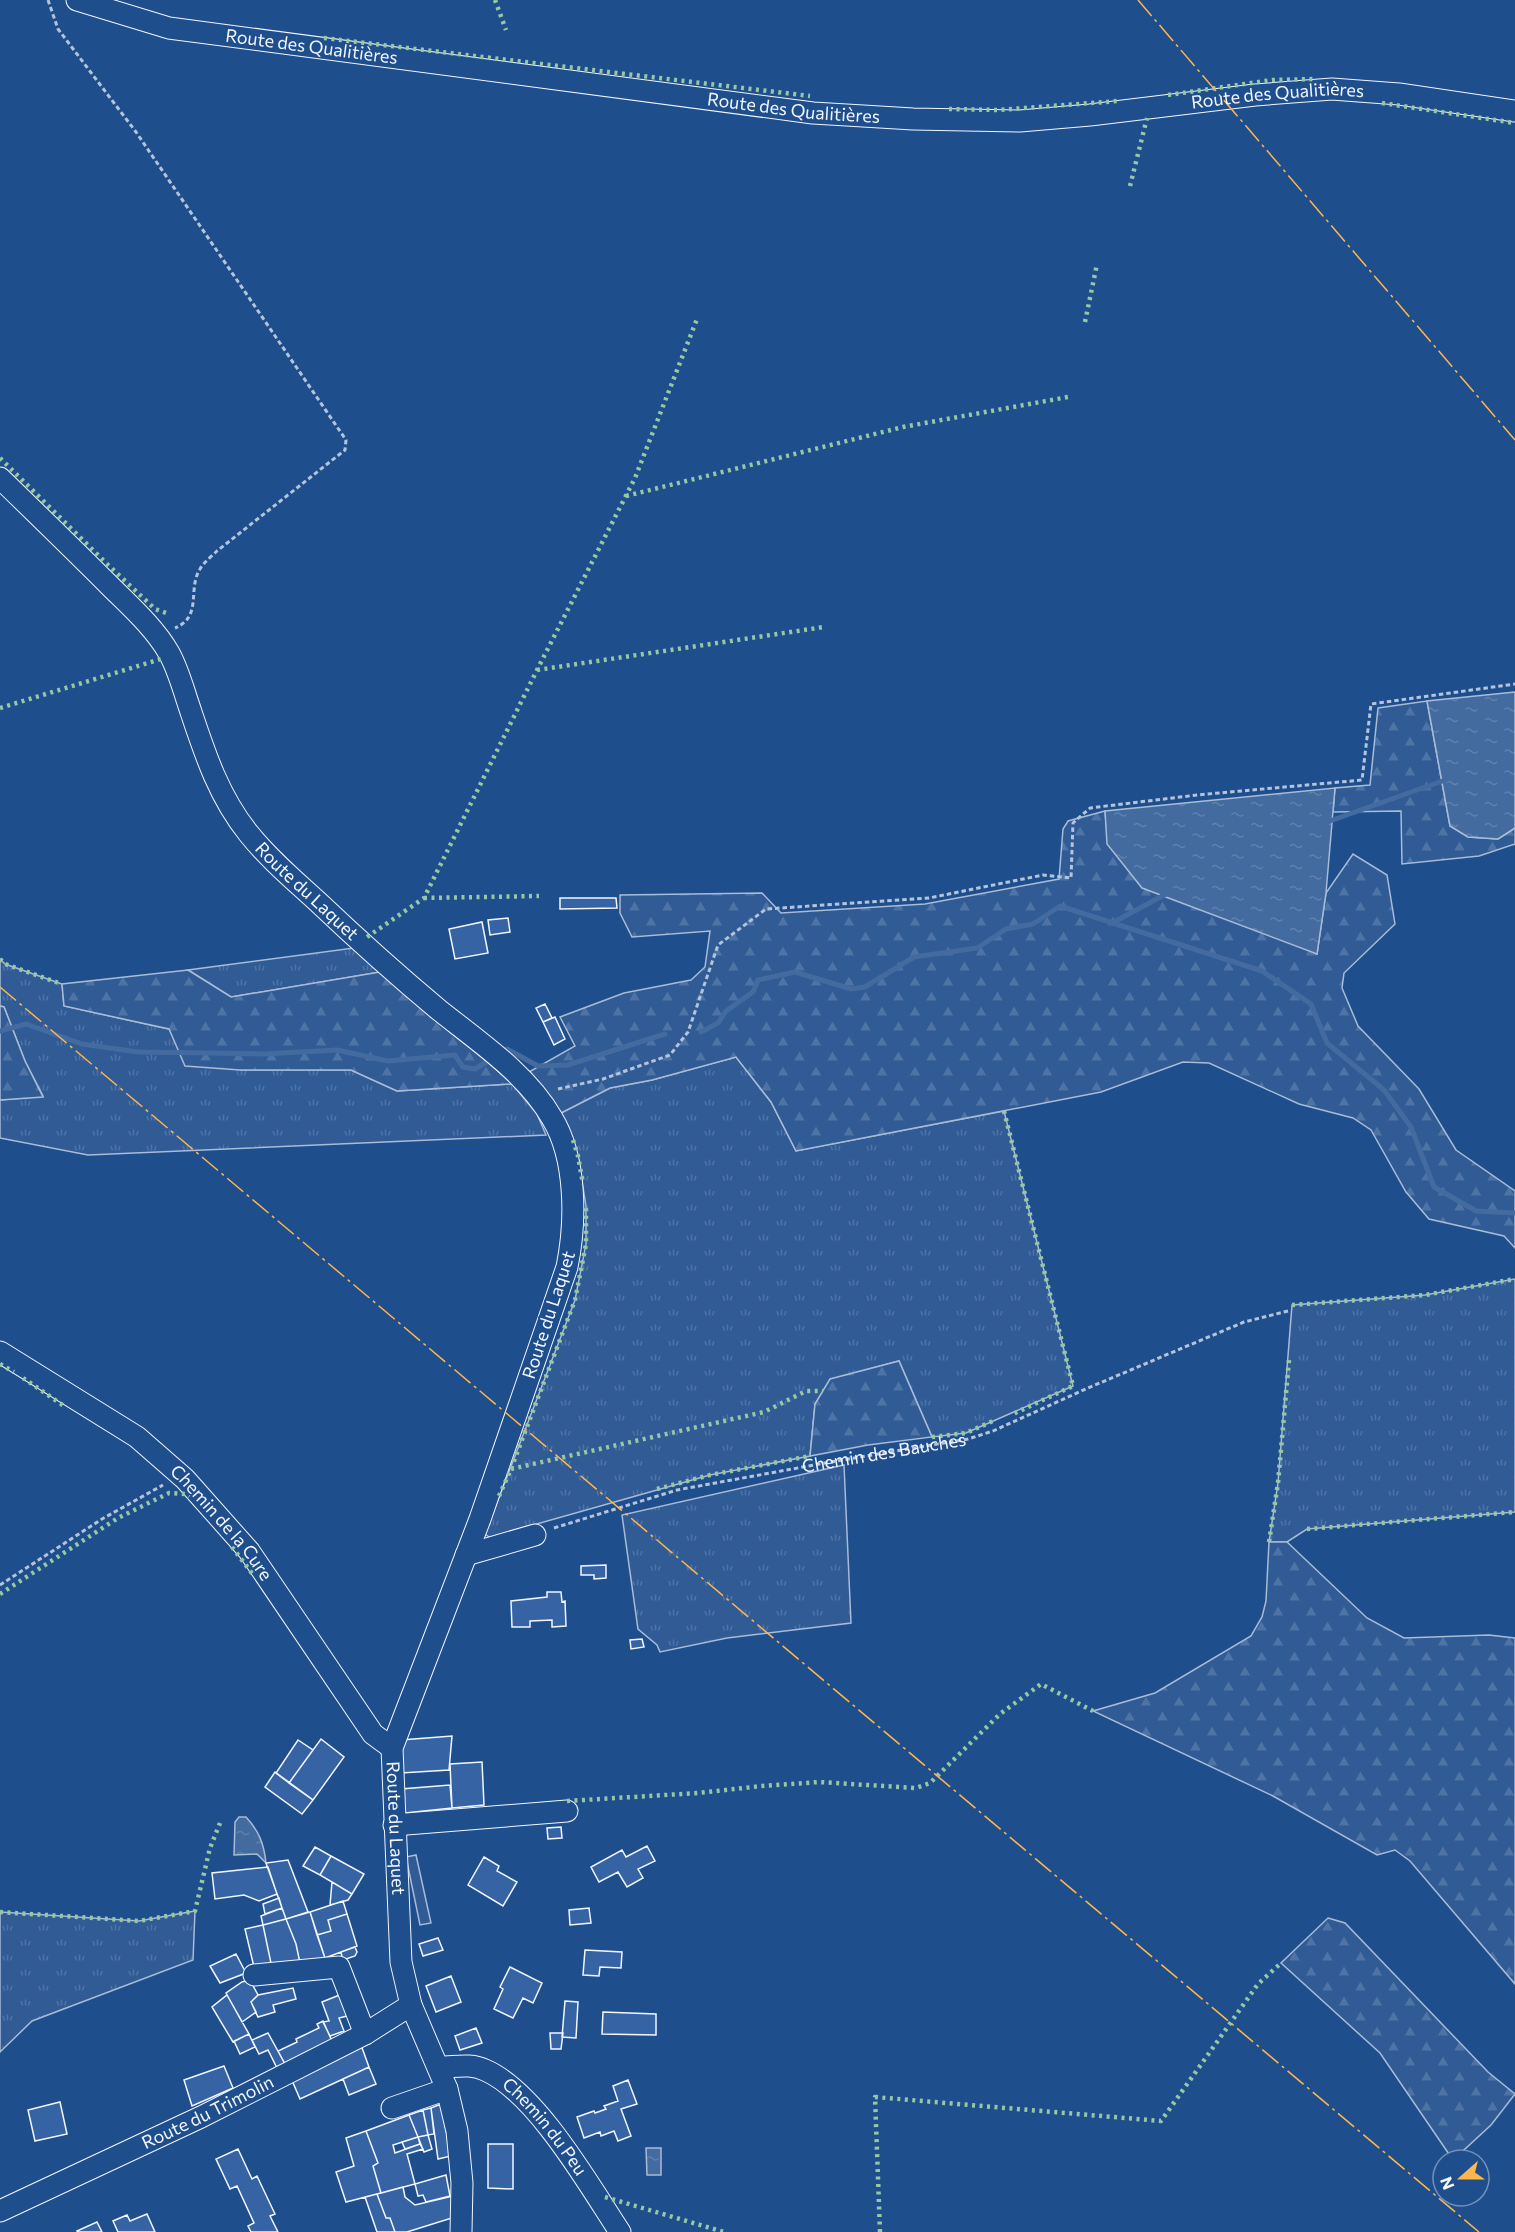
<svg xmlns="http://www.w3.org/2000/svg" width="1515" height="2232" viewBox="0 0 1515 2232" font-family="Commissioner,sans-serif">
  <defs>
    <pattern id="grass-tufts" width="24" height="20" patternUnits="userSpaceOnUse" patternTransform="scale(1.5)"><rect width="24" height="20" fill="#305b95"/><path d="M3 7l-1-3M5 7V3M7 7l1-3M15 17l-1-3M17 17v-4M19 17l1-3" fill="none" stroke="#4e73a5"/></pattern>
    <pattern id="forest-firs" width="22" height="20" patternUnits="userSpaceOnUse" patternTransform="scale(1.5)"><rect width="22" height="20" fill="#305b95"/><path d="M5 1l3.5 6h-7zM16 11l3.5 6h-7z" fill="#4e73a5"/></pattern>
    <pattern id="water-ripples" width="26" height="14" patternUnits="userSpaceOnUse" patternTransform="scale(1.5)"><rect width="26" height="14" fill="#446ba0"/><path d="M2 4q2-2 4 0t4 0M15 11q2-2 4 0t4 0" fill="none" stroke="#5f81ae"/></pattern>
  </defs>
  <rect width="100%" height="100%" fill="#1f4e8c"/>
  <path fill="url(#grass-tufts)" stroke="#a8bbd7" stroke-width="1.5" d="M 354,948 L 380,972 L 231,997 L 188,970 Z
    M 0,959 L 5,964 L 62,984 L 64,1006 L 169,1029 L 240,1070 L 351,1070 L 397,1091 L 512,1084 L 537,1114 L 546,1135 L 88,1155 L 0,1138 L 0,1100 L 43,1096 L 25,1061 L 4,1007 L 0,1006 Z
    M 736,1057 L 771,1102 L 796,1151 L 1004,1111 L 1073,1386 L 966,1433 L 932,1437 L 899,1361 L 830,1380 L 815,1404 L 810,1456 L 710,1475 L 519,1529 L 492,1539 L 485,1534 L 575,1300 L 586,1244 L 586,1206 L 578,1156 L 561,1113 L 610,1088 L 652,1080 Z
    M 1515,1279 L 1515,1512 L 1307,1529 L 1287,1542 L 1269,1542 L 1278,1483 L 1292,1305 L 1425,1295 Z
    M 844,1465 L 851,1623 L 727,1638 L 660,1652 L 657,1645 L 638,1629 L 622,1515 Z
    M 195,1911 L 193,1960 L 32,2021 L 0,2052 L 0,1912 L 139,1921 Z"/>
  <path fill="url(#forest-firs)" stroke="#a8bbd7" stroke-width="1.5" d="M 1427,701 L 1450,826 L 1468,837 L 1498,839 L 1515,828 L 1515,844 L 1479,856 L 1402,864 L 1401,811 L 1333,812 L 1335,788 L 1370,785 L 1378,708 Z
    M 1105,811 L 1108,844 L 1317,954 L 1326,893 L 1353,854 L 1387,875 L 1395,924 L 1344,973 L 1342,988 L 1358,1026 L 1419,1089 L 1456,1150 L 1515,1191 L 1515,1248 L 1504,1236 L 1429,1219 L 1406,1192 L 1371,1130 L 1353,1118 L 1299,1104 L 1209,1063 L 1183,1062 L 1101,1092 L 796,1151 L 771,1102 L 736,1057 L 652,1080 L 610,1088 L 561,1113 L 529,1072 L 575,1046 L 560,1017 L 624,993 L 691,980 L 705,967 L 710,931 L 632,937 L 620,913 L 620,895 L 762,893 L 781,913 L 925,904 L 1059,879 L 1063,829 L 1068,821 Z
    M 188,970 L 231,997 L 380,972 L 470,1045 L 512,1084 L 397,1091 L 351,1070 L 240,1070 L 185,1066 L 169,1029 L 64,1006 L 62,984 Z
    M 0,1006 L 4,1007 L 25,1061 L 43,1097 L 0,1100 Z
    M 899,1361 L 932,1437 L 868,1445 L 810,1456 L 815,1404 L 830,1379 Z
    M 1269,1542 L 1287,1542 L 1367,1618 L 1404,1638 L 1489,1635 L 1515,1638 L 1515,1984 L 1410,1861 L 1395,1850 L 1377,1855 L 1273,1796 L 1093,1711 L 1155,1693 L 1251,1636 L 1262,1617 L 1266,1601 Z
    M 1328,1918 L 1345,1923 L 1488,2072 L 1515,2094 L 1491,2125 L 1453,2160 L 1380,2053 L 1281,1963 Z"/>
  <path fill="#305b95" stroke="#a8bbd7" stroke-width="1.5" d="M 416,1855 L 431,1923 L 420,1925 L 406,1857 Z"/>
  <path fill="url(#water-ripples)" stroke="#a8bbd7" stroke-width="1.5" d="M 1515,692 L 1515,828 L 1498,839 L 1468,837 L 1450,826 L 1427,701 Z
    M 1335,788 L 1326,893 L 1317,954 L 1142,888 L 1107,844 L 1105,811 Z
    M 239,1817 L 246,1817 C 259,1831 264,1844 266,1863 L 257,1854 L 234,1855 L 235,1822 Z
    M 646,2148 L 661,2148 L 661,2175 L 647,2175 Z"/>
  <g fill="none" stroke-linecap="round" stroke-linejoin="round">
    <path stroke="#446ba0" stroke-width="5" d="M 1327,822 L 1448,779
      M 1112,923 L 1168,893
      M 0,1031 L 26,1024 L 82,1044 L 138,1052 L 264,1054 L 337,1050 L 388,1061 L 455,1055 L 463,1067 L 475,1069 L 493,1058
      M 701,1032 L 718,1023 L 726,1011 L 753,992 L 758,980 L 795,972 L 851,989 L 865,987 L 914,957 L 977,948 L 1006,929 L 1033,924 L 1060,906 L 1262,971 L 1311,1004 L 1327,1043 L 1384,1090 L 1411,1127 L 1434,1187 L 1476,1211 L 1515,1213
      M 500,1053 L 507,1049 L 538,1066 L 568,1065 L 665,1034"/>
  </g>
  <path fill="#3563a3" stroke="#f2f6ff" stroke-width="1.5" d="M 560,898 L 616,898 L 617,908 L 560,909 Z
    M 508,918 L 510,932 L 490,935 L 488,920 Z
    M 482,922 L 488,953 L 455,959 L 449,929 Z
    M 545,1004 L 552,1018 L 543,1022 L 536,1008 Z
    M 555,1017 L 565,1039 L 554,1045 L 543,1022 Z
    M 606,1565 L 606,1578 L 594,1579 L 594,1575 L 581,1575 L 581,1566 Z
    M 547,1592 L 561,1592 L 562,1602 L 565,1601 L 566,1626 L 552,1627 L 552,1620 L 530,1621 L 530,1627 L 512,1627 L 511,1601 L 547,1597 Z
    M 642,1639 L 644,1647 L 631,1649 L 630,1640 Z
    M 452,1736 L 449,1770 L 401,1773 L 401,1740 Z
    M 321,1739 L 344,1757 L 313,1800 L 289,1783 Z
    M 298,1740 L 313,1750 L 289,1783 L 276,1773 Z
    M 482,1762 L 484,1805 L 452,1808 L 450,1764 Z
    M 275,1772 L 313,1800 L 302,1814 L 265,1787 Z
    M 450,1785 L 452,1808 L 405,1813 L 401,1789 Z
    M 561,1827 L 562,1838 L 548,1839 L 547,1828 Z
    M 647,1846 L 655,1861 L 638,1869 L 643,1878 L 627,1887 L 618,1872 L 599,1882 L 591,1867 L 622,1850 L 626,1857 Z
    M 315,1847 L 331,1856 L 320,1875 L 303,1866 Z
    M 331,1856 L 364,1874 L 352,1894 L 320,1875 Z
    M 484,1857 L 499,1866 L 497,1871 L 517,1882 L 503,1906 L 468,1885 Z
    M 288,1860 L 308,1912 L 286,1919 L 266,1863 Z
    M 268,1867 L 277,1894 L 259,1901 L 244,1895 L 215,1899 L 212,1873 Z
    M 332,1882 L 352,1894 L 348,1900 L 330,1905 Z
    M 279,1898 L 282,1908 L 265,1914 L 263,1904 Z
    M 343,1901 L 347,1914 L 328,1920 L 331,1931 L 317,1935 L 310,1912 Z
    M 282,1908 L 286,1919 L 263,1925 L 261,1916 Z
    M 589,1908 L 591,1923 L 570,1925 L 569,1910 Z
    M 310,1912 L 325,1958 L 300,1963 L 296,1944 L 286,1919 Z
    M 347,1914 L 357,1946 L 325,1958 L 317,1935 L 331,1931 L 328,1920 Z
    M 286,1919 L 296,1944 L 300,1963 L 272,1968 L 263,1925 Z
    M 263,1925 L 272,1968 L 254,1967 L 245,1929 Z
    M 438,1938 L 443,1950 L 423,1956 L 419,1944 Z
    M 355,1947 L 357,1952 L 355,1956 L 346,1959 L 342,1957 L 341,1952 Z
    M 585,1950 L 622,1952 L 621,1968 L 600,1967 L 599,1976 L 583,1975 Z
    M 236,1954 L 246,1973 L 220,1983 L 210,1966 Z
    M 510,1967 L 542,1983 L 533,2003 L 523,1998 L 513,2018 L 494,2009 L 503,1989 L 500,1987 Z
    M 451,1976 L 461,2002 L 436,2012 L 426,1986 Z
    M 250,1980 L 258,1995 L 251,2002 L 256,2012 L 242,2022 L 226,1993 L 242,1982 Z
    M 293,1988 L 296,1999 L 273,2005 L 275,2012 L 258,2017 L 251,2002 L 258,1995 Z
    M 342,1994 L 351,2015 L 339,2018 L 344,2031 L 330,2036 L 323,2022 L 329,2021 L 322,2002 Z
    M 227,1995 L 249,2034 L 233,2042 L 212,2007 Z
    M 565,2001 L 578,2002 L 576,2038 L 562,2037 Z
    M 603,2012 L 656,2014 L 656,2035 L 602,2034 Z
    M 323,2021 L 332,2041 L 285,2064 L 278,2051 L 297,2042 L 296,2039 L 319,2028 L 317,2024 Z
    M 476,2028 L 482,2043 L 460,2050 L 455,2036 Z
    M 268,2033 L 285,2064 L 277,2068 L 268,2050 L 259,2054 L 252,2040 Z
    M 550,2033 L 563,2033 L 561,2049 L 551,2049 Z
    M 249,2034 L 255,2047 L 240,2054 L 234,2041 Z
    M 361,2045 L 369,2067 L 300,2099 L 291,2078 Z
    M 224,2066 L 233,2088 L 192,2106 L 184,2080 Z
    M 369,2067 L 376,2084 L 349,2095 L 343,2079 Z
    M 628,2080 L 637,2104 L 621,2109 L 631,2136 L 618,2141 L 614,2131 L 601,2136 L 600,2132 L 584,2138 L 577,2117 L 594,2111 L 595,2113 L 606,2109 L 604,2106 L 618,2101 L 613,2086 Z
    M 60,2102 L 67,2134 L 35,2141 L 28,2110 Z
    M 441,2104 L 451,2156 L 438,2159 L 431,2108 Z
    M 431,2108 L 434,2134 L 428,2135 L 423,2110 Z
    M 423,2110 L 428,2135 L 418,2137 L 409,2115 Z
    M 409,2115 L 418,2137 L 393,2145 L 395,2153 L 420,2144 L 423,2149 L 407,2154 L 415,2184 L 381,2193 L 373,2166 L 378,2163 L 366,2131 Z
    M 366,2131 L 378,2163 L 373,2166 L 381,2193 L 346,2202 L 336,2172 L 354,2166 L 346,2138 Z
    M 428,2135 L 432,2149 L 424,2152 L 418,2137 Z
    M 418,2137 L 420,2144 L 405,2149 L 402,2142 Z
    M 488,2144 L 513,2144 L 513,2189 L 488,2188 Z
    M 238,2149 L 252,2179 L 257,2176 L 275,2214 L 270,2216 L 278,2232 L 251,2232 L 248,2226 L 254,2223 L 237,2186 L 230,2189 L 216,2159 Z
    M 446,2175 L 450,2196 L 426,2202 L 423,2195 L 418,2196 L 415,2184 Z
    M 403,2187 L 405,2197 L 415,2205 L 453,2196 L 455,2217 L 407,2232 L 395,2232 L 390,2218 L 386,2218 L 377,2194 Z
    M 377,2194 L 386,2218 L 390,2218 L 395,2232 L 377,2232 L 365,2197 Z
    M 147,2214 L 155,2232 L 118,2232 L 113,2221 L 127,2215 L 130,2221 Z
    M 97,2222 L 102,2232 L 78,2232 L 77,2231 Z"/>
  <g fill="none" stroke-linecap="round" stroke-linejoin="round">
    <g stroke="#f2f6ff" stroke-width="23">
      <g id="minor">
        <path id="s2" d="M 77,0 L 169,28 L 813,113 L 913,119 L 1020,121 L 1090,115 L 1255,95 L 1332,89 L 1399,94 L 1515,111"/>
        <path id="s3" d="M 0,478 C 36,513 73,549 109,585 C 130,606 154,627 169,653 C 178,669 183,688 189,706 C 204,751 218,796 249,834 C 269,859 294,880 318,902 C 357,939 397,975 439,1010 C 479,1042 526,1073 552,1118 C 577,1159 576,1223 567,1267 L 480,1519 L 392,1748 L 401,1962 L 411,2005 L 447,2089 L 457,2131 L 462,2183 L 461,2232"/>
        <path id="s4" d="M 0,1352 L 137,1437 L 185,1479 L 249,1551 L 373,1734 L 392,1748"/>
        <path d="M 466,1555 L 535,1535"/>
        <path d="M 394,1825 L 567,1811"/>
        <path d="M 254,1975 L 339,1967 L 365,2034"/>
        <path id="s5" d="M 440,2067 C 455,2067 471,2063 485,2070 C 536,2092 589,2185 620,2232"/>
        <path d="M 392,2108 L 447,2089"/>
        <path id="s6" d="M 0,2211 L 201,2117 L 365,2034 L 411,2005"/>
      </g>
    </g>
    <g stroke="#b3c4dc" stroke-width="3" stroke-dasharray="4.5 3" stroke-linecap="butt">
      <path d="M 48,0 L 58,29 L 136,132 L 346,440 L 345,450 L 217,551 C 212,556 204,562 200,569 C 187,590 203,616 175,628"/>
      <path d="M 558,1089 L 603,1079 L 670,1055 L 688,1032 L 718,945 L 766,909 L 929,898 L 1043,875 L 1071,878 L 1073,823 L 1090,808 L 1197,795 L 1362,780 L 1371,704 L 1515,684"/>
      <path id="s1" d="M 554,1528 L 677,1490 L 836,1461 L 968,1439 L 993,1431 L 1088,1388 L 1244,1322 L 1288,1311"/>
      <path d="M 0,1585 L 102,1519 L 163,1485"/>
    </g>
    <use href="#minor" stroke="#1f4e8c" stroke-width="21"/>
    <path stroke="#97c8a6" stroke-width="4.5" stroke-dasharray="3 4.5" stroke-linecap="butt" d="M 495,0 L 506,30
      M 324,38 L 810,96
      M 1168,95 L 1272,80 L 1317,79
      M 1382,103 L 1515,123
      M 949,109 L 998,110 L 1118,101
      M 1130,186 L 1147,118
      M 1085,322 L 1097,264
      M 0,458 L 106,563 L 155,609 L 169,614
      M 626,496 L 903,427 L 1068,397
      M 537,670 L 824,627
      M 0,708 L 161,659
      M 424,898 L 539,896
      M 367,937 L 424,898 L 537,670 L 635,478 L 697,319
      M 0,959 L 5,964 L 62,984
      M 1004,1111 L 1073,1386 L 1013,1414
      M 573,1140 L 578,1156 L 583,1184
      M 1292,1305 L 1425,1295 L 1515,1279
      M 0,1364 L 14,1372
      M 23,1378 L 64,1406
      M 932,1437 L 966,1433 L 993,1421
      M 511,1469 L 764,1412 L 806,1391 L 823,1391
      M 657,1489 L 710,1475 L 810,1456
      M 499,1496 L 511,1469 L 575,1300 L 586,1244 L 586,1206
      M 1307,1529 L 1515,1512
      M 1269,1542 L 1278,1483 L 1289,1360
      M 232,1547 L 254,1576
      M 0,1594 L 118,1518 L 169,1493 L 185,1494 L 189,1497
      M 567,1801 L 698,1793 L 762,1786 L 819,1782 L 916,1788 L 930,1783 L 1000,1714 L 1041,1684 L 1093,1711
      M 0,1912 L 139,1921 L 195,1911 L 210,1848 L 220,1823
      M 605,2197 L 724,2232
      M 880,2232 L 875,2097 L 1161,2121 L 1258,1984 L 1281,1963"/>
    <path stroke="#ffb74d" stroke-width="1.5" stroke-dasharray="21 4.5 3 4.5" stroke-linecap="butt" d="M 1138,0 L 1515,440
      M 0,987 L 1479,2232"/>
  </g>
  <g text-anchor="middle" stroke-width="4.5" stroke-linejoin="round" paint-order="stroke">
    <g font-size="18" fill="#f2f6ff" stroke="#1f4e8c">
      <text dy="6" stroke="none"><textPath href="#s2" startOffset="240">Route des Qualitières</textPath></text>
      <text dy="6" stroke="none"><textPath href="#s2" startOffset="1212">Route des Qualitières</textPath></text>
      <text dy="6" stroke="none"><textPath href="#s2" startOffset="726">Route des Qualitières</textPath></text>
      <text dy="6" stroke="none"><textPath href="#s3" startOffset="524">Route du Laquet</textPath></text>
      <text transform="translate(549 1315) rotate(-72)" y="6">Route du Laquet</text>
      <text dy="6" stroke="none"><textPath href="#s1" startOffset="339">Chemin des Bauches</textPath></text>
      <text dy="6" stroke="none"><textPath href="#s4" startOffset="282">Chemin de la Cure</textPath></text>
      <text dy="6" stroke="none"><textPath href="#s3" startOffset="1604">Route du Laquet</textPath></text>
      <text dy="6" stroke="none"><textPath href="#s6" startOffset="230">Route du Trimolin</textPath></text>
      <text dy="6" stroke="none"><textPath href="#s5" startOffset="129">Chemin du Peu</textPath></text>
    </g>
  </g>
  <g transform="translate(1461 2178) rotate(249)"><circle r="28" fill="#1f4e8c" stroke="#7391ba" stroke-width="1.5"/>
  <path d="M0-4.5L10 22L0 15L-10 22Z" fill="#ffb74d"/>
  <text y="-9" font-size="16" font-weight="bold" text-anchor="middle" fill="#f2f6ff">N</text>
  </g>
</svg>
